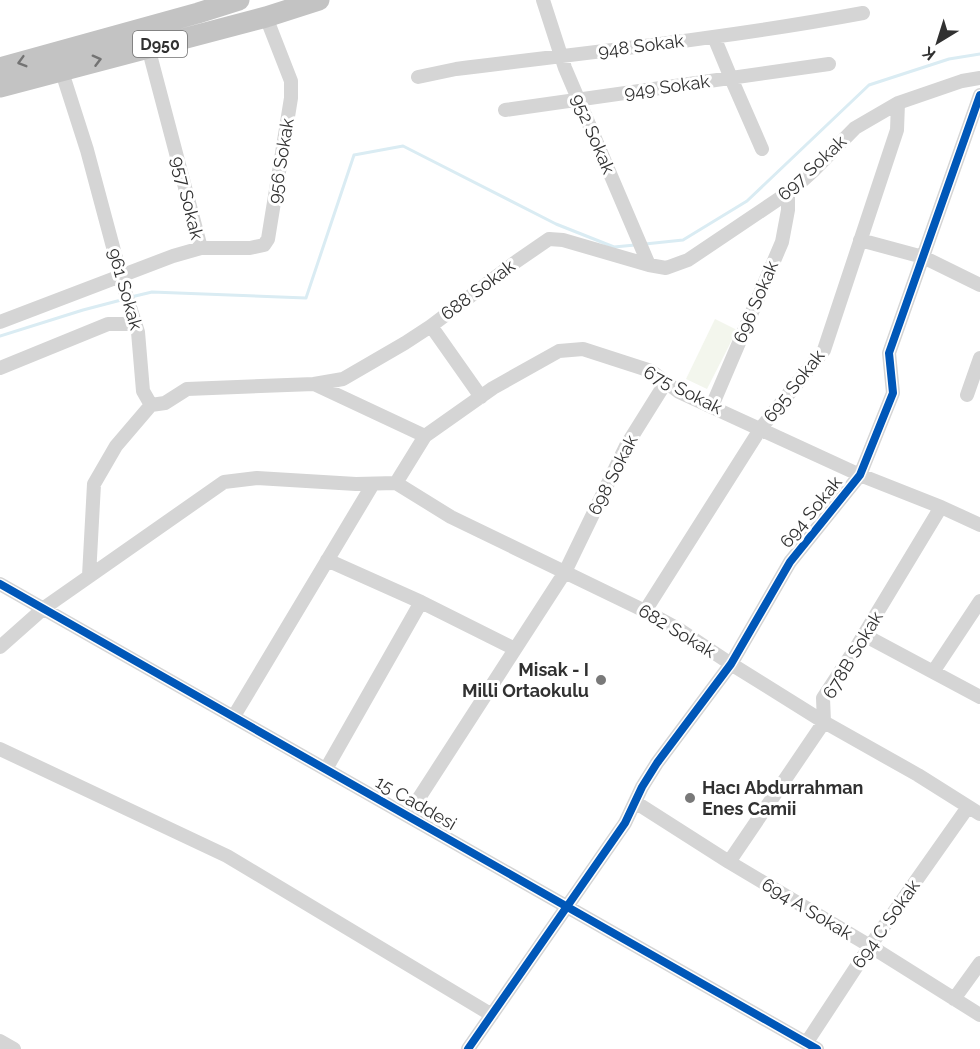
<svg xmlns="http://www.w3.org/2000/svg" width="980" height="1049" viewBox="0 0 980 1049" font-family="Raleway,sans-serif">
  <rect width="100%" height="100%" fill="#fff"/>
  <path fill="#f3f6ed" d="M 715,319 L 737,330 L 707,389 L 686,379 Z"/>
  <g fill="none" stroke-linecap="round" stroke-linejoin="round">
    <path stroke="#daecf3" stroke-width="3" d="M 645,244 L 683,240 L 747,201 L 869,85 L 949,59 L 980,54
      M 131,297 L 152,292 L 306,298 L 354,155 L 403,146 L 556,224 L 614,247 L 635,245
      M 0,336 L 83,310 L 125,299"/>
    <path stroke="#d5d5d5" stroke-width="14" d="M 543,0 L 565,68 L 649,265
      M 714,37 L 731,78 L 762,149
      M 148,47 L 201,248
      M 61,69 L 87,150 L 124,288 L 138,332 L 143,391 L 151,405 L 165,403 L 187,389 L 314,384 L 425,436
      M 418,77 L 456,69 C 592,52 729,38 863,13
      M 505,110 L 829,64
      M 860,240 L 923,257 L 980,285
      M 0,322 L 173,256 L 201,248 L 250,248 L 264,245 L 268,239 L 291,98 L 291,81 L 266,17
      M 431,326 L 481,397
      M 0,368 L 108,324 L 136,324
      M 314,384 L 343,379 L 405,343 L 431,326 L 517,261 L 549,239 L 563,240 L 649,265 L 666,268 L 688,260 L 792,190 L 813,171 L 855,128 L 898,103 L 962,81 L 980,78
      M 967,395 L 980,358
      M 712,406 L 782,242 L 788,210 L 788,194
      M 396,483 L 425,436 L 493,388 L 559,351 L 583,349 L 651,371 L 679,392 L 860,475 L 941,507 L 980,525
      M 396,483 L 451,517 L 645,611 L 680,630 L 731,664 L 824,722 L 918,775 L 980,814
      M 327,560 L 421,602 L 515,649
      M 89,576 L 94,484 L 116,446 L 151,405
      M 0,584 L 817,1049
      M 645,611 L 761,428 L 824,350 L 897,130 L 898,103
      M 864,635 L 980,697
      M 0,647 L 44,608 L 224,482 L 257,478 L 356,484 L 396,483
      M 933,672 L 980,601
      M 234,716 L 373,484
      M 0,749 L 227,856 L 492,1015
      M 326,769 L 421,602
      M 635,802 L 729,862 L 870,946 L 980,1015
      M 408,815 L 565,572 L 626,446 L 666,382
      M 729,862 L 824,722 L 823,698 L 857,646 L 941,507
      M 954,999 L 980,963
      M 0,1041 L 14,1049
      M 807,1042 L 870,946 L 968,807
      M 468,1049 L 625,823 L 642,787 L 657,763 L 731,664 L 790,562 L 860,475 L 893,393 L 889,353 L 980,95"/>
    <path stroke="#c3c3c3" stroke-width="21" d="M 0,68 L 198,13 L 239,0
      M 0,87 L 266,17 L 319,0"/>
    <g stroke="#fff" stroke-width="11">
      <path id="cycleway" d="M 0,584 L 817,1049
        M 468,1049 L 625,823 L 642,787 L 657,763 L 731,664 L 790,562 L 860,475 L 893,393 L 889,353 L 980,95"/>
    </g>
    <use href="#cycleway" stroke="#0057b8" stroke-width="8"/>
  </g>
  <defs><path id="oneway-chevron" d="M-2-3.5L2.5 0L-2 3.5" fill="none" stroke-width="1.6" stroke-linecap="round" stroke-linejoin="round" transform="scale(1.5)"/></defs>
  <g stroke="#737373">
    <use href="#oneway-chevron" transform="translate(97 60) rotate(-15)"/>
    <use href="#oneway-chevron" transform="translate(22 62) rotate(164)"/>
  </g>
  <g fill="#797979" stroke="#fff" stroke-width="2">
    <circle cx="601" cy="680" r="6"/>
    <circle cx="690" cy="798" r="6"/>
  </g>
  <g text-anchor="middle" stroke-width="6" stroke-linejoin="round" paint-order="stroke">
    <rect fill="#fff" stroke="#6f6f6f" stroke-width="1.5" x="133" y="31" width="54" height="26" rx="4.5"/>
    <g font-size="16" font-weight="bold" fill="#313131">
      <text x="160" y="50">D950</text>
    </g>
    <g font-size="18" fill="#313131" stroke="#fff">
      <text transform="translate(641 46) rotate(-7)" y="6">948 Sokak</text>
      <text transform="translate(667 87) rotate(-8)" y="6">949 Sokak</text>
      <text transform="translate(593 134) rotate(67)" y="6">952 Sokak</text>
      <text transform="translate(281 161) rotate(-81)" y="6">956 Sokak</text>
      <text transform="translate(812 168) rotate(-43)" y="6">697 Sokak</text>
      <text transform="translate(187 198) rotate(76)" y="6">957 Sokak</text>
      <text transform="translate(125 289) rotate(74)" y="6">961 Sokak</text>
      <text transform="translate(478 290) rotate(-37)" y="6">688 Sokak</text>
      <text transform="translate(756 302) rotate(-67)" y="6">696 Sokak</text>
      <text transform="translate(794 386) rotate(-52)" y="6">695 Sokak</text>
      <text transform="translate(683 390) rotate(27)" y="6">675 Sokak</text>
      <text transform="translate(613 475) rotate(-63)" y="6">698 Sokak</text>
      <text transform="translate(811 512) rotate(-51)" y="6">694 Sokak</text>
      <text transform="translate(677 631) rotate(31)" y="6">682 Sokak</text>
      <text transform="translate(853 655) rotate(-59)" y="6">678B Sokak</text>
      <text transform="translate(416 803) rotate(30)" y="6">15 Caddesi</text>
      <text transform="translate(807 909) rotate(31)" y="6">694 A Sokak</text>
      <text transform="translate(886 924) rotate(-55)" y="6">694 C Sokak</text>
    </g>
    <g font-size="18" font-weight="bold" fill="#313131" stroke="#fff" text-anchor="end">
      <text x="589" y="676">Misak - I<tspan x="589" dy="21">Milli Ortaokulu</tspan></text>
      <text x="702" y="794" text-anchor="start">Hacı Abdurrahman<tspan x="702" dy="21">Enes Camii</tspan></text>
    </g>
  </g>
  <g transform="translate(938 42) rotate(218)" stroke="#ffffff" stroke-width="4.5" paint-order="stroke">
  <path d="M0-4.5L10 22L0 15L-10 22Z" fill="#313131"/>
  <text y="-9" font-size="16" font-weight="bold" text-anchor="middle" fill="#313131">K</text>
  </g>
</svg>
